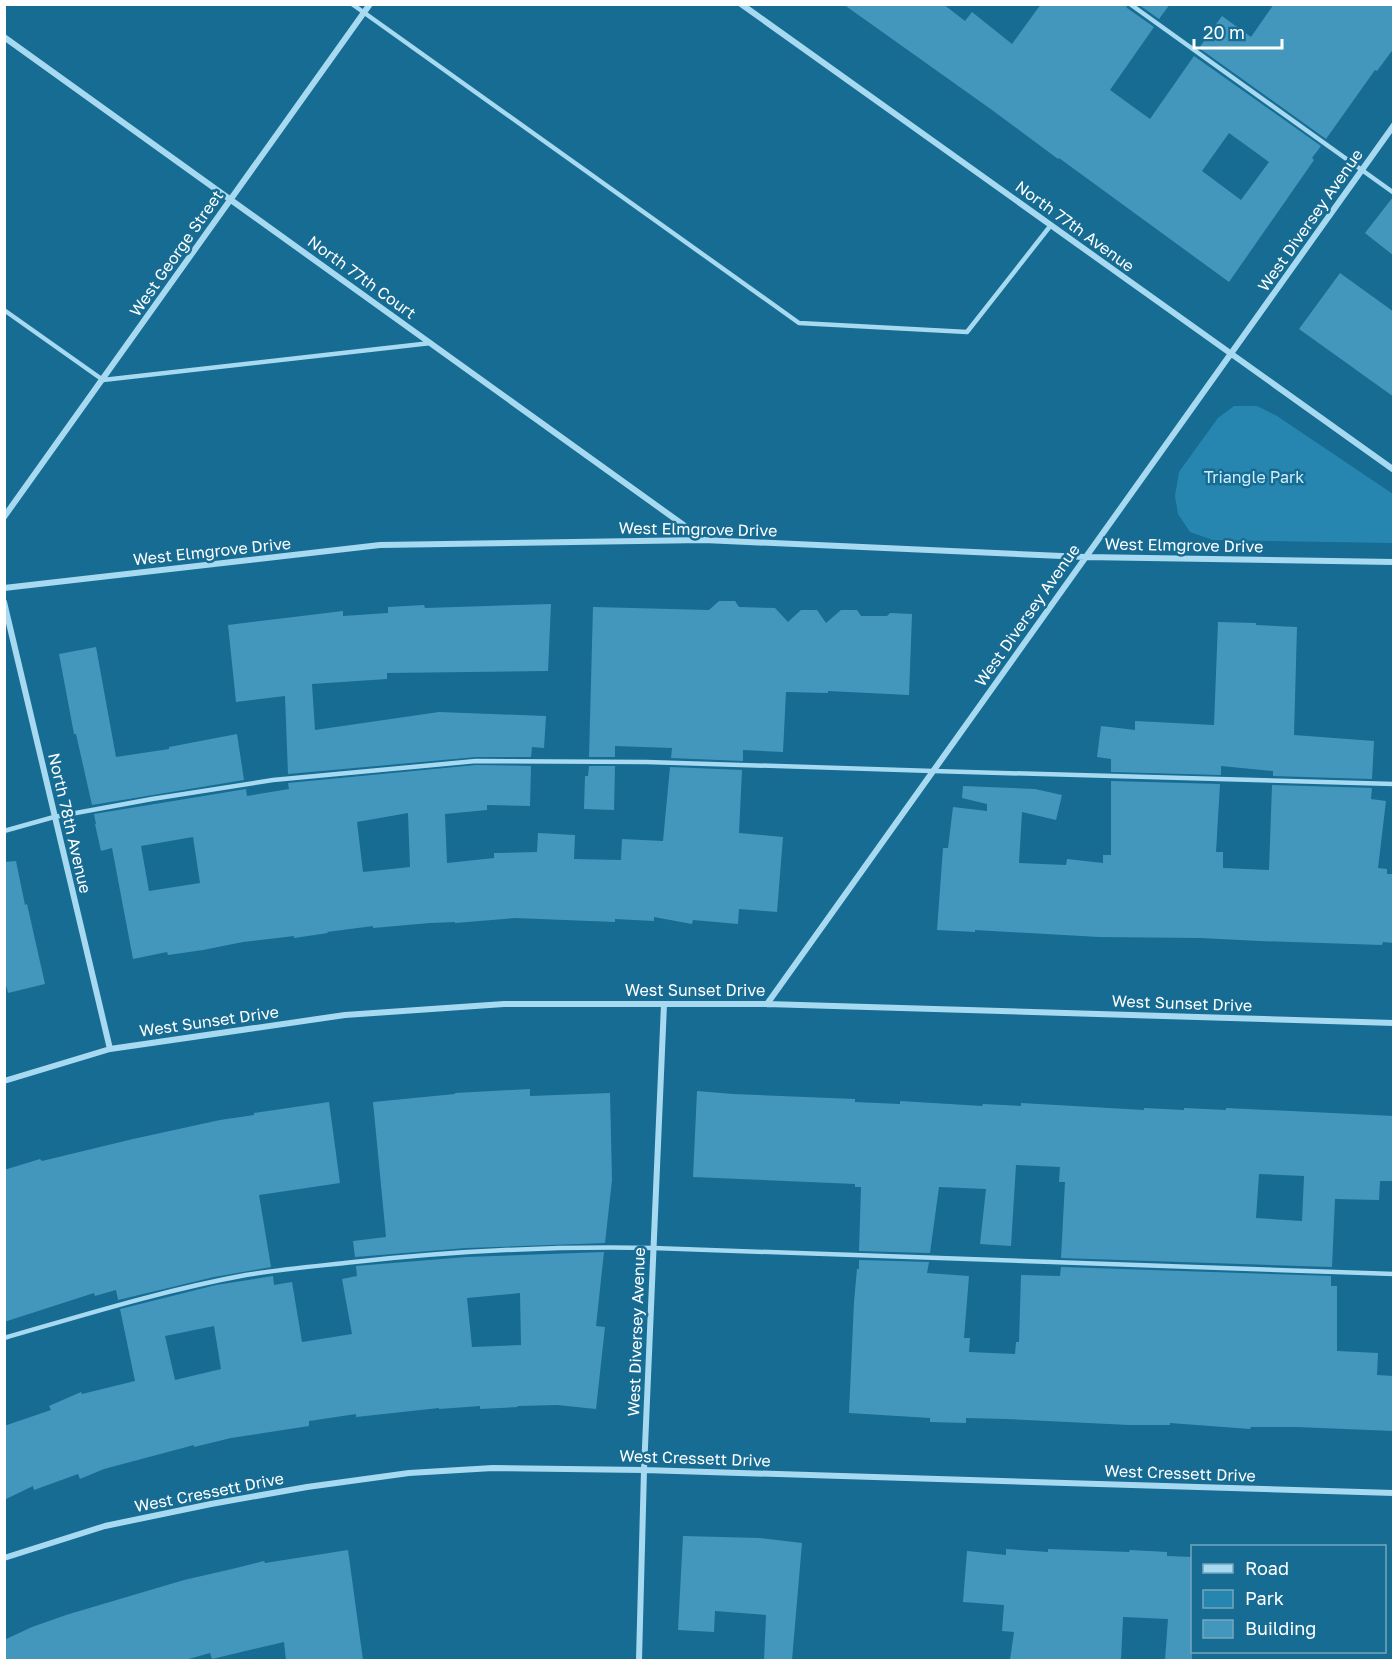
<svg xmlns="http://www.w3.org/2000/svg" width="1398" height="1665" viewBox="0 0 1398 1665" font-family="'Golos Text',sans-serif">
  <rect width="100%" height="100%" fill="#176c93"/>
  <path fill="#2786af" d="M 1234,406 L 1257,406 L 1277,416 L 1393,494 L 1393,543 L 1213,540 L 1190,532 L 1178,514 L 1175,496 L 1179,472 L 1218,418 Z"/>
  <path fill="#4497bc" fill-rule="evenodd" d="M 843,4 L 943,4 L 965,21 L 972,12 L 1012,44 L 1041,4 L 1126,4 L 1127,8 L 1154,27 L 1110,90 L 1150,119 L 1194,56 L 1321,146 L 1312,158 L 1314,160 L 1229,282 L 1059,158 L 1058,159 L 992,110 ZM 1229,133 L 1269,162 L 1241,200 L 1202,171 Z
    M 1138,4 L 1170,4 L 1159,19 Z
    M 1274,4 L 1394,4 L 1394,48 L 1377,71 L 1375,70 L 1326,139 L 1199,48 L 1222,16 L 1251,37 Z
    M 1393,197 L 1394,197 L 1394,256 L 1365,233 Z
    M 1340,273 L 1394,312 L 1394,397 L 1299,329 Z
    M 719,601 L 735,601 L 739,607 L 775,608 L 788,622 L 801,610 L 817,610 L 826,623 L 841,610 L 857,610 L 861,616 L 887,616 L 890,613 L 912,614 L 909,695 L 828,691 L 828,693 L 786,692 L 783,752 L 743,750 L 743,761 L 671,758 L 672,748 L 615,746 L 615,757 L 589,757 L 593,607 L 709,610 Z
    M 551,604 L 548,671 L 387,673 L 387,679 L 312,684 L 315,730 L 439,712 L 546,716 L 544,748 L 532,747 L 531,757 L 476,757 L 288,774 L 285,696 L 236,702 L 228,625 L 343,611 L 343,616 L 388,613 L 388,607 L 424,605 L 425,608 Z
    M 1218,622 L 1256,623 L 1256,625 L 1297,627 L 1294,735 L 1374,741 L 1372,779 L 1273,776 L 1273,771 L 1221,766 L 1221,775 L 1111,772 L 1111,759 L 1097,757 L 1101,726 L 1135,730 L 1135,721 L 1214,725 Z
    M 96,647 L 116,757 L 169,749 L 169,747 L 237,734 L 244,780 L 92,805 L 76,734 L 74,734 L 59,654 Z
    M 476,765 L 531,766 L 530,806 L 487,805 L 487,810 L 445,814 L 447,863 L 494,858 L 494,853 L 537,852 L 538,833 L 575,835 L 574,859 L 621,860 L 622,839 L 663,841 L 670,767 L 742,770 L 739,833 L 783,837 L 777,912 L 739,909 L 738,924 L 693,920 L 692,924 L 654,917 L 654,921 L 615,919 L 615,922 L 515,918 L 455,923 L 455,922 L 430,923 L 373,928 L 373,926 L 327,932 L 328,933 L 294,938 L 294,936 L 243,942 L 203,950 L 168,955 L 167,952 L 133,959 L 112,848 L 101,851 L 95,824 L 96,824 L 94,814 L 246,789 L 247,796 L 289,789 L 288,783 ZM 408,813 L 410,867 L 363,872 L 357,822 ZM 193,837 L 200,883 L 149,891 L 141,846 Z
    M 589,766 L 615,766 L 614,810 L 584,809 L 585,776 L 588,776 Z
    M 1111,781 L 1220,784 L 1216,852 L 1223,852 L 1223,868 L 1269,870 L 1272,785 L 1372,788 L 1371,799 L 1386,801 L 1378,868 L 1387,869 L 1387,874 L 1394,874 L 1394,943 L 1383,942 L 1382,945 L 1260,941 L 1200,938 L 1099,937 L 975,930 L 975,932 L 937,930 L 943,848 L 948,848 L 953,807 L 987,811 L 987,804 L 962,798 L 963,786 L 1035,789 L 1062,795 L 1056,820 L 1022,812 L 1019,863 L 1066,865 L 1067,859 L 1103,863 L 1103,855 L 1111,855 Z
    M 16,861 L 25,905 L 27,904 L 45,984 L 8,993 L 4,977 L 4,862 Z
    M 530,1089 L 530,1096 L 610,1093 L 612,1180 L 605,1243 L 466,1248 L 355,1257 L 353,1241 L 386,1237 L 373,1102 L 455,1094 L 455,1093 Z
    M 697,1091 L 733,1094 L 855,1099 L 855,1102 L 900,1104 L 900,1101 L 982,1106 L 983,1104 L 1021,1106 L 1021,1103 L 1144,1110 L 1144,1108 L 1184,1110 L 1184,1108 L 1226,1110 L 1226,1108 L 1394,1116 L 1394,1181 L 1380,1181 L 1379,1200 L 1335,1199 L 1332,1267 L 1061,1258 L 1065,1182 L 1059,1182 L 1060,1167 L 1016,1165 L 1011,1246 L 980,1244 L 986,1189 L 939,1187 L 930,1253 L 859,1251 L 861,1187 L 855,1187 L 855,1184 L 693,1177 ZM 1259,1174 L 1304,1176 L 1302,1221 L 1256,1218 Z
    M 329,1102 L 340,1183 L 259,1195 L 271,1267 L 214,1277 L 118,1300 L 116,1290 L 95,1296 L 94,1293 L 4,1322 L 4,1170 L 40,1159 L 42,1161 L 133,1139 L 220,1120 L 254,1115 L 254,1113 Z
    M 604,1252 L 596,1326 L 605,1327 L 596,1409 L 557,1405 L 517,1406 L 518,1407 L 480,1409 L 480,1406 L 439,1409 L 439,1408 L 356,1417 L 356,1414 L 309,1421 L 309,1426 L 231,1438 L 194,1447 L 194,1445 L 104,1469 L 80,1479 L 78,1474 L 34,1490 L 33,1486 L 4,1500 L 4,1426 L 51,1410 L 49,1406 L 81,1392 L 82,1394 L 135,1381 L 120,1309 L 216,1285 L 273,1276 L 274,1285 L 292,1282 L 302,1342 L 352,1334 L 342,1279 L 357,1276 L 356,1266 L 466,1257 ZM 520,1293 L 521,1345 L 472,1347 L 467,1298 ZM 214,1326 L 221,1369 L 175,1380 L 165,1336 Z
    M 859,1260 L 929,1262 L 927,1273 L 969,1276 L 964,1338 L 970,1338 L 969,1352 L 1015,1354 L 1016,1342 L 1019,1342 L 1021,1275 L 1060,1276 L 1061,1267 L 1331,1276 L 1331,1286 L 1337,1286 L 1337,1351 L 1378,1353 L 1377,1375 L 1394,1376 L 1394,1431 L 1296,1427 L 1251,1427 L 1250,1429 L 1170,1423 L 1170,1425 L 1129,1425 L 1007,1419 L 966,1418 L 966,1423 L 930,1422 L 930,1418 L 849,1413 L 854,1302 L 857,1269 L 859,1269 Z
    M 683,1536 L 759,1538 L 802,1543 L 792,1660 L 764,1660 L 766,1615 L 715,1611 L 714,1632 L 678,1630 Z
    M 1006,1549 L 1048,1552 L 1048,1549 L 1129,1552 L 1130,1550 L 1167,1552 L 1167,1556 L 1192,1557 L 1192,1660 L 1165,1660 L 1168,1619 L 1123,1617 L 1121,1660 L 1010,1660 L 1014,1632 L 1002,1631 L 1004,1605 L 963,1602 L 967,1551 L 1006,1555 Z
    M 348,1550 L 363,1660 L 286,1660 L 284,1642 L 212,1659 L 210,1653 L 185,1660 L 4,1660 L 4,1640 L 32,1627 L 66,1615 L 184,1580 L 232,1569 L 264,1561 L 265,1563 Z"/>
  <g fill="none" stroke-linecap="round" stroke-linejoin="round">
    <path stroke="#a7daf0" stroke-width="4.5" d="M 352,4 L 799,323 L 967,332 L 1051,225
      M 1130,4 L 1394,193
      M 4,310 L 103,380 L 431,343
      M 4,831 L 54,817 L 152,799 L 273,780 L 476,761 L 647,762 L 933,771 L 1394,784
      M 4,1338 C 84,1315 164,1290 246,1275 C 282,1269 318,1266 354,1262 C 454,1251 553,1246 653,1248 L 1394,1274"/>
    <path stroke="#a7daf0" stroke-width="6" d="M 741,4 L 1394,470
      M 4,37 L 703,539
      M 4,517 L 370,4
      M 4,588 L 380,545 L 704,540 L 1085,557 L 1394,562
      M 4,602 L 110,1049
      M 767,1004 L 1394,125
      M 4,1081 L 110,1049 L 345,1015 L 504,1004 L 767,1004 L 1394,1023
      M 4,1558 L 105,1526 L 211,1504 L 307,1487 L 409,1473 L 493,1468 L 644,1470 L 1394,1493
      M 639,1660 L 644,1470 L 664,1004"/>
  </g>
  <g text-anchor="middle" stroke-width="5" stroke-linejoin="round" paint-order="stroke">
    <g font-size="16" fill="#fff" stroke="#176c93">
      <text transform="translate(1310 220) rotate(-55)" y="6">West Diversey Avenue</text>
      <text transform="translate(1075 226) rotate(36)" y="6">North 77th Avenue</text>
      <text transform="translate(176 253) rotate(-55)" y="6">West George Street</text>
      <text transform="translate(362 277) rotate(36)" y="6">North 77th Court</text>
      <text transform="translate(698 529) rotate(1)" y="6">West Elmgrove Drive</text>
      <text transform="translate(1184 545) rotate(1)" y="6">West Elmgrove Drive</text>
      <text transform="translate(212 551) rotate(-6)" y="6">West Elmgrove Drive</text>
      <text transform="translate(1027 615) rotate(-55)" y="6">West Diversey Avenue</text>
      <text transform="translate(70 823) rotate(77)" y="6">North 78th Avenue</text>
      <text x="695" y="996">West Sunset Drive</text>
      <text transform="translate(1182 1003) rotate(2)" y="6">West Sunset Drive</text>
      <text transform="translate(209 1021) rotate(-8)" y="6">West Sunset Drive</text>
      <text transform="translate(636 1332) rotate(-88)" y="6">West Diversey Avenue</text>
      <text transform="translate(695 1458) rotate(2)" y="6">West Cressett Drive</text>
      <text transform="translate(1180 1473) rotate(2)" y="6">West Cressett Drive</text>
      <text transform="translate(209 1492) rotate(-11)" y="6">West Cressett Drive</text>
    </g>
    <g font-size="16" fill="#ceeefb" stroke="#176c93">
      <text x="1254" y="483">Triangle Park</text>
    </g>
  </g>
  <rect width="1398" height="1665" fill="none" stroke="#ffffff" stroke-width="12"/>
  <rect x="1191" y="1545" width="195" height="108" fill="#176c93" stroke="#74a7be" stroke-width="1.5"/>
  <rect x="1203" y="1564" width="30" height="9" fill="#a7daf0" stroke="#74a7be" stroke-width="1.5"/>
  <text x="1245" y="1575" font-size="18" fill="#ffffff">Road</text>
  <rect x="1203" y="1590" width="30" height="18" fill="#2786af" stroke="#74a7be" stroke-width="1.5"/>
  <text x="1245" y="1605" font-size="18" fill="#ffffff">Park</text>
  <rect x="1203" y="1620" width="30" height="18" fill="#4497bc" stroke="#74a7be" stroke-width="1.5"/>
  <text x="1245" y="1635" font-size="18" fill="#ffffff">Building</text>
  <path d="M1194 39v9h88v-9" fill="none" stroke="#ffffff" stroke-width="3"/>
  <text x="1203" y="39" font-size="18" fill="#ffffff" stroke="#176c93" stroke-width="4.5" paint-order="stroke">20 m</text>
</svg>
